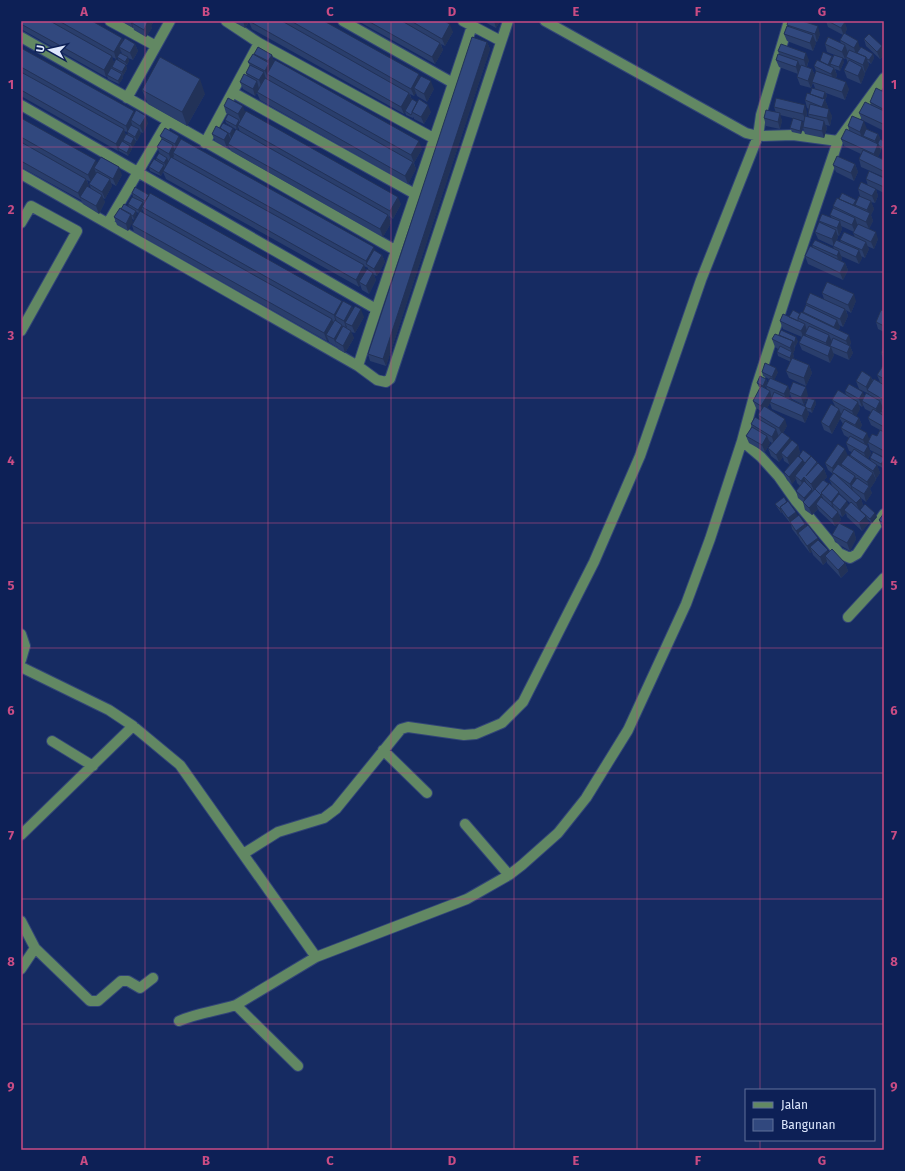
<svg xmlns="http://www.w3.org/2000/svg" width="905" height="1171" viewBox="0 0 905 1171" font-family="'Fira Sans',sans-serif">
  <rect width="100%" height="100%" fill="#162b62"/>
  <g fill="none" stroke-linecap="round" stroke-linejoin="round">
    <g stroke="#324578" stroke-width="12">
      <path id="minor" d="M 110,21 L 156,46
        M 226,21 L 259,43 L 435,139
        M 343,21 L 453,83
        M 463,21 L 501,41
        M 545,21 L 746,133 L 758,136 L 793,135 L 838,141
        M 21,37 L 395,250
        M 234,93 L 415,194
        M 127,98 L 170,21
        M 21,105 L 376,309
        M 205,143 L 259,43
        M 21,174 L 358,366 L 377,380 L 386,382 L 390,379 L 508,21
        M 21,223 L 31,206 L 77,231 L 21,331
        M 108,223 L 168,121
        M 358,366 C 394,252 435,140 472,26
        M 742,441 L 761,457 L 779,477 L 796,501 L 839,553 L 850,558 L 857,554 L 884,514
        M 848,617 L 884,578
        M 21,634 L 25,646 L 21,660
        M 21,667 L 109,710 L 133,726
        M 52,741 L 93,766
        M 383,750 L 427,793
        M 465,824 L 509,875
        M 21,835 L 133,726 L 180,765 L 316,957
        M 243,854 L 278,832 L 324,818 L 336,809 L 401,729 L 408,727 L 464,735 L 476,734 L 502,723 L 523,702 L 594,562 L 640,456 L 701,280 L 758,136 L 761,115 L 789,21
        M 21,921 L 35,948 L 21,969
        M 35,948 L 90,1001 L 98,1001 L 121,981 L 128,981 L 140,988 L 153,978
        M 236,1005 L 298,1066
        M 179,1021 C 197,1013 217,1011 236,1005 L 316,957 L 467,899 L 509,875 L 522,865 L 558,833 L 586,798 L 628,730 L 686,604 L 710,539 L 742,441 L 757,385 L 789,286 L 838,141 L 884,78"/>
    </g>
    <use href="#minor" stroke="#628863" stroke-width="10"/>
  </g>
  <path fill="#2a3e6c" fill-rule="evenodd" d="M 21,21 L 92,21 L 122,38 L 123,41 L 135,44 L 138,51 L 133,60 L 128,58 L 129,61 L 127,65 L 126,65 L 127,69 L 123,76 L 122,75 L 123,78 L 119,84 L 108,79 L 107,76 L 106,77 L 21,29 ZM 121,51 L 122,54 L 117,57 L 119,61 L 114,63 L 112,57 L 116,59 Z
    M 121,21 L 154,21 L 151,26 L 152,28 L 146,37 L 134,30 L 133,27 L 133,28 Z
    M 232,21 L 324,21 L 420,77 L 434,89 L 427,102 L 417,96 L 416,93 L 414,96 L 410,94 L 412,100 L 431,112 L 424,124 L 414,119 L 414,117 L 413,118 L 406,115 L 405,112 L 404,114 L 252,29 L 249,22 L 245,28 Z
    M 358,21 L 444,21 L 453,32 L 445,46 L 441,44 L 443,50 L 435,64 Z
    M 483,21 L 500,21 L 496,28 Z
    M 826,21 L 844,21 L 847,29 L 845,33 L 860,48 L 873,54 L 874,58 L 871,64 L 868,62 L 869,65 L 865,73 L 864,72 L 865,74 L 861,84 L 847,78 L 844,70 L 848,63 L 846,58 L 845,59 L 827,52 L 825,44 L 841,43 L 840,40 L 843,35 L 828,27 Z
    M 787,25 L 820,34 L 817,42 L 815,41 L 816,43 L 813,51 L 787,41 L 784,34 L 787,26 Z
    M 864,39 L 882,46 L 884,51 L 884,55 L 880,59 L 866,46 Z
    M 487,42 L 490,49 L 386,366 L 370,361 L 368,354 Z
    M 21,48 L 134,111 L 134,113 L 148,123 L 143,133 L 140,132 L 141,133 L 137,141 L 135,140 L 136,142 L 132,148 L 131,147 L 132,149 L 128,156 L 119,151 L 119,150 L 118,151 L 21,96 ZM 124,131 L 127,132 L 128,134 L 126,135 Z
    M 778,51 L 809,60 L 807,67 L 812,69 L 815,75 L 816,71 L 814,66 L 820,61 L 832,56 L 833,58 L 844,62 L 840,71 L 835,69 L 837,75 L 836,78 L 849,89 L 845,100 L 826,93 L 827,96 L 825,100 L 828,107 L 827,108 L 832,116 L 830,126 L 826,125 L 827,128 L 824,138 L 805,134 L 803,128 L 801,134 L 792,132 L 790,128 L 803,123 L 804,121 L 780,115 L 782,121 L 780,129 L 766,126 L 764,118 L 776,113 L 774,107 L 807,112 L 807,117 L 809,117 L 808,114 L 809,109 L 807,108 L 805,100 L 815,88 L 813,83 L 811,88 L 800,85 L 797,77 L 798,74 L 779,67 L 776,60 L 779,54 Z
    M 254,54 L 272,55 L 274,62 L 422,149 L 414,163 L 416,169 L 408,184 L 260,100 L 257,93 L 255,96 L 243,89 L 240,82 L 247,76 L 246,73 L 250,66 L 248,62 L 255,55 Z
    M 142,90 L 205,94 L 187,126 L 148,104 Z
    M 884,92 L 884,131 L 862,120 L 859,113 L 871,105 L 870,102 Z
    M 224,106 L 245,112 L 401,204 L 393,219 L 389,216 L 391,223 L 383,237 L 231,151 L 228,145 L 227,148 L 215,141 L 212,134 L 220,128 L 233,128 L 234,132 L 240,132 L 238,127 L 237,130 L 226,123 L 225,120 L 228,114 L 226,113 Z
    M 21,118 L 97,163 L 122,175 L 116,186 L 111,183 L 112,186 L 105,199 L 103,198 L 105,202 L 99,214 L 83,204 L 81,200 L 21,167 ZM 87,180 L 91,182 L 89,184 L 91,188 L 89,187 L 89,186 Z
    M 848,126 L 867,129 L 878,134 L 880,138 L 877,143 L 884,141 L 884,151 L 881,149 L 881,151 L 878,157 L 884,160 L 884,177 L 861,167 L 859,159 L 861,154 L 844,146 L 841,139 L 849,130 Z
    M 160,136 L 179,136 L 180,140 L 382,255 L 385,262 L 377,276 L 374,275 L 376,280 L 369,294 L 362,290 L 360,284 L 359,287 L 166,179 L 163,172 L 161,176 L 150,171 L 149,167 L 156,161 L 156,158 L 160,154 L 157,147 L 162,140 ZM 364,266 L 368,268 L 368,270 L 366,271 Z
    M 855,164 L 858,172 L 854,181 L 836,172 L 833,165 Z
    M 884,178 L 884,193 L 876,189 L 878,196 L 875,203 L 871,202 L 874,209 L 871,215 L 873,221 L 869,229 L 878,239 L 874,249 L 867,246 L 869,249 L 865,258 L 861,256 L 862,258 L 859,264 L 841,256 L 842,258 L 841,261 L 845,263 L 848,270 L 843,280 L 808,264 L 805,256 L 813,248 L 812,245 L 834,249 L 833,246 L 818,239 L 815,232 L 820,223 L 819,221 L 832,218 L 830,215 L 834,209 L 833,206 L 839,199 L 856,202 L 860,196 L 858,189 L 868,186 L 866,179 ZM 841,226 L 854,232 L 853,233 L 855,237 L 840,240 L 841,242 L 837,240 L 838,237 L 837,235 L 839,236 L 842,229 Z
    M 132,193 L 342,303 L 352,306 L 353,309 L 364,317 L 355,333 L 351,332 L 354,338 L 345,353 L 338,349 L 337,346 L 337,347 L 329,342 L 328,339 L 327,341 L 134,232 L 132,225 L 139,213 L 136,212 L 134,220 L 132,219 L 128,231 L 117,225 L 114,217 L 121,209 L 129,207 L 128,204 L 133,197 ZM 142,209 L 144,213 L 141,212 Z
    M 822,293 L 856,301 L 851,313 L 846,310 L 848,316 L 843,327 L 839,325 L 840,327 L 839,330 L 851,342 L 850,346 L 853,353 L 849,360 L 833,353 L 834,355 L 830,363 L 802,350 L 799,343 L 802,337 L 783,329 L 780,321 L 789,317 L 803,313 L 803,312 L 806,305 L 806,303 L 824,299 Z
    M 884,311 L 884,332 L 878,329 L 876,322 Z
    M 779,335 L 798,341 L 795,347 L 795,349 L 793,354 L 794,356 L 793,358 L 809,365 L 812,373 L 806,386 L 789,378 L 786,371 L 791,362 L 778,356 L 777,352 L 778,349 L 775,347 L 772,339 Z
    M 884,346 L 884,360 L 881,353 Z
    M 884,364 L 884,457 L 870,450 L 868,443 L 867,445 L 871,453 L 868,459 L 871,461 L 870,458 L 884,458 L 884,466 L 883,468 L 877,465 L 880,473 L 876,479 L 876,480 L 870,489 L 872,493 L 866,502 L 861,498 L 863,505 L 859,510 L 877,517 L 872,523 L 867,519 L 869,523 L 862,531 L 847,517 L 846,513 L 842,517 L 839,514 L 841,520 L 835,526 L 819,511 L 818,509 L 812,515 L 805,510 L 803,502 L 798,498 L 796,491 L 800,486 L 797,483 L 796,479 L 792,484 L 787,480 L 784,472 L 790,465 L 784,461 L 783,457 L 779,462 L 771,456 L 768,448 L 772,443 L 769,441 L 770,443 L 765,452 L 749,443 L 746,436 L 752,427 L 751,424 L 760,420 L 758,415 L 761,411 L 756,408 L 753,401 L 761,388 L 759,387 L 757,383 L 766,379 L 767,382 L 765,388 L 767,390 L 766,386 L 769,379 L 763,376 L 762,372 L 778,372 L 774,380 L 788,386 L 789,391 L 808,395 L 804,405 L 792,399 L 790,394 L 788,398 L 805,406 L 815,400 L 816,404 L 812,413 L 808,411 L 809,414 L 805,423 L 772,409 L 770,403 L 767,408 L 787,426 L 783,433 L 790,438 L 791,442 L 798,445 L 800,453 L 798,456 L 817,462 L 824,469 L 827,477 L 824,480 L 829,484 L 832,485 L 829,479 L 833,474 L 828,470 L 825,463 L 847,455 L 850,457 L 850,455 L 852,452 L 849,451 L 846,443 L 849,438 L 844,435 L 841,428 L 843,424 L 840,419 L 832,434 L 824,430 L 821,422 L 835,406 L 832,400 L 846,395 L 845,391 L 865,397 L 869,395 L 869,394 L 859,389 L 856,381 L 871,377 L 873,380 L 880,382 L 877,375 ZM 859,405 L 862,407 L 863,405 L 865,409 L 871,412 L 868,418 L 871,425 L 880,430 L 877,436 L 869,440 L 860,429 L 862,425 L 859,418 L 856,416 L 860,409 ZM 839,493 L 850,503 L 849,505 L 840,494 Z
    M 775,504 L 798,516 L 829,552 L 845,563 L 848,571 L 841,578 L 827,563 L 827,561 L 823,565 L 813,555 L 812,552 L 810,553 L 800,540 L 799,538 L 792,529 L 791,524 L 783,514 L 782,512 L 781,513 Z
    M 884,513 L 884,529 L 882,528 L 879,520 Z
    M 854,531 L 856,539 L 850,551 L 835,542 L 832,535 Z"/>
  <path fill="#223258" d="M 130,21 L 137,21 L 132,23 L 133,27 L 133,28 Z
    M 148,21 L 149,21 L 152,28 L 146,37 L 144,30 Z
    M 151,21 L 154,21 L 151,26 L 150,22 Z
    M 243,21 L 249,21 L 245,28 Z
    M 494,21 L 500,21 L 496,28 Z
    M 845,22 L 847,29 L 844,36 L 841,28 Z
    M 450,24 L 453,32 L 445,46 L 442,39 Z
    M 818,26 L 820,34 L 817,42 L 815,34 Z
    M 813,35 L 816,43 L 813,51 L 810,43 Z
    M 122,38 L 124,45 L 119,47 L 121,51 L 116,59 L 114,52 Z
    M 858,41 L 860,48 L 856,55 L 854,48 Z
    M 487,42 L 490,49 L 386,366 L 383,359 Z
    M 440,43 L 443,50 L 435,64 L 432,57 Z
    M 135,44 L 138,51 L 133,60 L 130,53 Z
    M 845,45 L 848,53 L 845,59 L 842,52 Z
    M 882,46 L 884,51 L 884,55 L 880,59 L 877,52 Z
    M 806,53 L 809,60 L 806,68 L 804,60 Z
    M 873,54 L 874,58 L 871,64 L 869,60 Z
    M 272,55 L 274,62 L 267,74 L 268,77 L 268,78 L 265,71 L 269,64 L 268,61 Z
    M 112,56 L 114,63 L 106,77 L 104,70 Z
    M 832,56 L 833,60 L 830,64 L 831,65 L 829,68 L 828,65 Z
    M 128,57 L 129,61 L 127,65 L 125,62 Z
    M 866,57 L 869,65 L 865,73 L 863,65 Z
    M 843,58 L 844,62 L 840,71 L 839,67 Z
    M 798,61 L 801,68 L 798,74 L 796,67 Z
    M 126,65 L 127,69 L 123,76 L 122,72 Z
    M 862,67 L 865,74 L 861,84 L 858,76 Z
    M 834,68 L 837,75 L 834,81 L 831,74 Z
    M 812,69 L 815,76 L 811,88 L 808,81 Z
    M 264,72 L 266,80 L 262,88 L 259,80 Z
    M 122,74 L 123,78 L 119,84 L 118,81 Z
    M 419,74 L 422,82 L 414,88 L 416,93 L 414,96 L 411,89 Z
    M 200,79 L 205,94 L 187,126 L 182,112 Z
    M 257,81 L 259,89 L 255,96 L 253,89 Z
    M 431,81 L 434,89 L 427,102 L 424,94 Z
    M 846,82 L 849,89 L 845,100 L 842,92 Z
    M 825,92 L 827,96 L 825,100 L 828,107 L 825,114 L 822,107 L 823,99 Z
    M 409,93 L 412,100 L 404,114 L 401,107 Z
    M 428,105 L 431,112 L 424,124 L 421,117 Z
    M 805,105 L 807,112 L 806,121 L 803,114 Z
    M 243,106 L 246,114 L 241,122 L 238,114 Z
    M 829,109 L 832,116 L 830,126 L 827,118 Z
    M 134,111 L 136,119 L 131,120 L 132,125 L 128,133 L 126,126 Z
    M 780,113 L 782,121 L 780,129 L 778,122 Z
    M 146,116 L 148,123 L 143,133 L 140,126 Z
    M 239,120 L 240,124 L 238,125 L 238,127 L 237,130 L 236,126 Z
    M 802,121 L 804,124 L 801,134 L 800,131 Z
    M 824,121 L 827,128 L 824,138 L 822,131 Z
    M 864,121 L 867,129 L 862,139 L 860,132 Z
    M 233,128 L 235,132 L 231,138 L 230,134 Z
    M 124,129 L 126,137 L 123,140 L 124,142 L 118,148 L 119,150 L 118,151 L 116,144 Z
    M 139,129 L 141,133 L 137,141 L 135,137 Z
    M 228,133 L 231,140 L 228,144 L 228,145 L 227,148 L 224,140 Z
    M 878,134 L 880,138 L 877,145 L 875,141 Z
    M 179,136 L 182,144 L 177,152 L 175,144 Z
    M 134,138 L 136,142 L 132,148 L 131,144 Z
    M 419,141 L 422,149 L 414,163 L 411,155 Z
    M 878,144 L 881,151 L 876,161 L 874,154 Z
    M 173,145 L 176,153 L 173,153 L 174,156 L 171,161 L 169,154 Z
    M 130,146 L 132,149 L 128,156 L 127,153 Z
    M 167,158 L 169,162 L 166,167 L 164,163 Z
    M 96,160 L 99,168 L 94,168 L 96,173 L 91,182 L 88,175 Z
    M 413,162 L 416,169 L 408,184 L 405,176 Z
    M 855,164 L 858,172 L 854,181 L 851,173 Z
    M 164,165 L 165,168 L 161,176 L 159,173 Z
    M 119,167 L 122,175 L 116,186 L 113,179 Z
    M 86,179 L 89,186 L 82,198 L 80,197 L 81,200 L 78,193 Z
    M 110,179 L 112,186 L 105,199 L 102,192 Z
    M 876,189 L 878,196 L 875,203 L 872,196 Z
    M 102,195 L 105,202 L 99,214 L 96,206 Z
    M 398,197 L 401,204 L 393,219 L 390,211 Z
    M 856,200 L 857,204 L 855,205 L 856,206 L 854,210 L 853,207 Z
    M 871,201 L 874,209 L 871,215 L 873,221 L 869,229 L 866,222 L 869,216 L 867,210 Z
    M 143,202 L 144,206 L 142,207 L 142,209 L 140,214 L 138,210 Z
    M 136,211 L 137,214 L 134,220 L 133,216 Z
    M 131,214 L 133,222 L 128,231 L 126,224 Z
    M 388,215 L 391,223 L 383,237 L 380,229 Z
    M 855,218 L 858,226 L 855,232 L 852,225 Z
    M 840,221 L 842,229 L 839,236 L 837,228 Z
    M 836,230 L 838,237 L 834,246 L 832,239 Z
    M 876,232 L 878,239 L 874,249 L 871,242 Z
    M 866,242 L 869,249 L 865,258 L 862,250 Z
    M 374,247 L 376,254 L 367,265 L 366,261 Z
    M 859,250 L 862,258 L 859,264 L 856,257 Z
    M 839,251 L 842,258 L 839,264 L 837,256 Z
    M 382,255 L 385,262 L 377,276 L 374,269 Z
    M 845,263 L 848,270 L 843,280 L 840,273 Z
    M 364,265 L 367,273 L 359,282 L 360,284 L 359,287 L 356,280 Z
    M 373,273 L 376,280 L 369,294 L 366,286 Z
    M 854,294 L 856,301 L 851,313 L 848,305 Z
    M 342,301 L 344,308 L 335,316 L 337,322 L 336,323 L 334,315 Z
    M 352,306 L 355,313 L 345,323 L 347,327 L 346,328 L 344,321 Z
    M 361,309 L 364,317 L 355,333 L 352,326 Z
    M 845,309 L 848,316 L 843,327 L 840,319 Z
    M 332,319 L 335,327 L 326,335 L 328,339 L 327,341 L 324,333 Z
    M 837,320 L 840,327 L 837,334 L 834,327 Z
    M 805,324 L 807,331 L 805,334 L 806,335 L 804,339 L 801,331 Z
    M 342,325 L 345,332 L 335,341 L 337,347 L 334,339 Z
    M 351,331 L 354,338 L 345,353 L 343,346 Z
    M 829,335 L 832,342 L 828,350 L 826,343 Z
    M 849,335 L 851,342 L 849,348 L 846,341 Z
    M 796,337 L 798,341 L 795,347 L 794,344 Z
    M 793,341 L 795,349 L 793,354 L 794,356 L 791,362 L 790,358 L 792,353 L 790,348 Z
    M 850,346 L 853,353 L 849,360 L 847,353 Z
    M 831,347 L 834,355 L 830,363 L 828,356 Z
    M 809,365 L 812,373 L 806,386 L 804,378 Z
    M 776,368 L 778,372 L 774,381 L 772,377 Z
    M 871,377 L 874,384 L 867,390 L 869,394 L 866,387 Z
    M 766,379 L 767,382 L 764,389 L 763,386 Z
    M 788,386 L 790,392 L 789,392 L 790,394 L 787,402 L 784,394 Z
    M 806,387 L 808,395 L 804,405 L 801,397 Z
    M 770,391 L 772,399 L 770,402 L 770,403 L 764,413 L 761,406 Z
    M 863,392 L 866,400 L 862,401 L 863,405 L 862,407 L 859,399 Z
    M 884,395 L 884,404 L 882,399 Z
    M 815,400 L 816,404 L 812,413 L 811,409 Z
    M 880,401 L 883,408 L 878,417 L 876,409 Z
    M 858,402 L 860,409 L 855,419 L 852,411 Z
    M 806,407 L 809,414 L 805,423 L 802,416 Z
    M 839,409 L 842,416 L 840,417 L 840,419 L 832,434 L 829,427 Z
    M 859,418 L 862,425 L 858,433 L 855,425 Z
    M 785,419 L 787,426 L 782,435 L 779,428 Z
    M 776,429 L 779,437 L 774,444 L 772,437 Z
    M 867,433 L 870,441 L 868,442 L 868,443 L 866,447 L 863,440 Z
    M 767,436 L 770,443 L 765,452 L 762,445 Z
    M 790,438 L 792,446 L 781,453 L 783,457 L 779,462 L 776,455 Z
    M 798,445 L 800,453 L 790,466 L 787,458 Z
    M 868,446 L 871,453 L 867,461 L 864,453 Z
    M 845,449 L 848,456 L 841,464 L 842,465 L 836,474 L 834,473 L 832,468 Z
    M 803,460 L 806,467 L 795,476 L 796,479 L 792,484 L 789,477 Z
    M 884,460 L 884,466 L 883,468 L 881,464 Z
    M 877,465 L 880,473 L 876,479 L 873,471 Z
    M 824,469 L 827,477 L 814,491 L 811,484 Z
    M 873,473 L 876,480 L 870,489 L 872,493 L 866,502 L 864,494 L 869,487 L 867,482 Z
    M 855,476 L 858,483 L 851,486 L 853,490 L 852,491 L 850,484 Z
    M 804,477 L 807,485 L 804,489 L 801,481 Z
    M 812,489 L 815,496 L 806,505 L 804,498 Z
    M 839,492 L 842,499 L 832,503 L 834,508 L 833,509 L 831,502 Z
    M 821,494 L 823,498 L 816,504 L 818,509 L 812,515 L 809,508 Z
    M 861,498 L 863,505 L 859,510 L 856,503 Z
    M 847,501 L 850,508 L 844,510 L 846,513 L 842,517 L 840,510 Z
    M 780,509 L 781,509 L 782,512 L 781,513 Z
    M 796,512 L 799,519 L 790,522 L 788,518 Z
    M 838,512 L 841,520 L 835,526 L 832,519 Z
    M 875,513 L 877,517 L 872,523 L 870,519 Z
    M 866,516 L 869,523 L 862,531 L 859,523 Z
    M 805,524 L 808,531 L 798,533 L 799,538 L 796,531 Z
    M 854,531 L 856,539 L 850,551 L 847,543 Z
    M 818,538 L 820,546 L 810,547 L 812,552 L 810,553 L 807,546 Z
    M 828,550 L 831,558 L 825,556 L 827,561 L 823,565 L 820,557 Z
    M 845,563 L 848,571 L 841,578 L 838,570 Z"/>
  <path fill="#31487e" stroke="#223258" d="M 21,21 L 50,21 L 112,56 L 104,70 L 21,24 Z
    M 59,21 L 92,21 L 122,38 L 114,52 Z
    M 133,21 L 148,21 L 144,30 L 132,23 Z
    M 249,21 L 282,21 L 409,93 L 401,107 Z
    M 291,21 L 324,21 L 419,74 L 411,89 Z
    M 368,21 L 402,21 L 440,43 L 432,57 Z
    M 411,21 L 444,21 L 450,24 L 442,39 Z
    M 788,21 L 802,21 L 818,26 L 815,34 L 787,25 Z
    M 828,21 L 844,21 L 845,22 L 841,28 Z
    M 787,26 L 813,35 L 810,43 L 784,34 Z
    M 844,33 L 858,41 L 854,48 L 840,40 Z
    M 869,34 L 882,46 L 877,52 L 864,39 Z
    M 472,37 L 487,42 L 383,359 L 368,354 Z
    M 828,37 L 845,45 L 842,52 L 825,44 Z
    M 125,38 L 135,44 L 130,53 L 119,47 Z
    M 781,44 L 806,53 L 804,60 L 778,51 Z
    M 258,47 L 272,55 L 268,61 L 254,54 Z
    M 861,47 L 873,54 L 869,60 L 867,59 L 866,57 L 857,53 Z
    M 21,48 L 134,111 L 126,126 L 21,67 Z
    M 849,50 L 866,57 L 863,65 L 846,57 Z
    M 823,52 L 832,56 L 828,65 L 820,61 Z
    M 120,53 L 128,57 L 125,62 L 117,57 Z
    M 253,54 L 269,63 L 265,71 L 248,62 Z
    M 778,54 L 798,61 L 796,67 L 776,60 Z
    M 834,55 L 843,58 L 839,67 L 830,64 Z
    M 160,57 L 200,79 L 182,112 L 142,90 Z
    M 116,59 L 126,65 L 122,72 L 112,67 Z
    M 275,60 L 419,141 L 411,155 L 267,74 Z
    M 817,60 L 834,68 L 831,74 L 814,66 Z
    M 849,60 L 862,67 L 858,76 L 844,70 Z
    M 250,65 L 264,72 L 259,80 L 246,73 Z
    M 801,65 L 812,69 L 808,81 L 797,77 Z
    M 111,68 L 122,74 L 118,81 L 107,75 Z
    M 816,71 L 846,82 L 842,92 L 812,82 Z
    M 21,72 L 124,129 L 116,144 L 21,90 Z
    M 244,74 L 257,81 L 253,89 L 240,82 Z
    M 421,76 L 431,81 L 424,94 L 414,88 Z
    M 265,78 L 413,162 L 405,176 L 257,92 Z
    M 812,88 L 825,92 L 823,99 L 810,94 Z
    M 876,88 L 884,92 L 884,106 L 883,109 L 870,102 Z
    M 807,93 L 825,99 L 822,107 L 805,100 Z
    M 228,98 L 243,106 L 238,114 L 224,106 Z
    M 776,98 L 805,105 L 803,114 L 774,107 Z
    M 412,99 L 417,102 L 412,112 L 412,113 L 411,115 L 405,111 Z
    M 419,99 L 428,105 L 421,117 L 412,112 Z
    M 865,102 L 884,111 L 884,121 L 883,124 L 859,113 Z
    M 810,104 L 829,109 L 827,118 L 808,114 Z
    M 136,110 L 146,116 L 140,126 L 131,120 Z
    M 766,110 L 780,113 L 778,122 L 764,118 Z
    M 246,111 L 398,197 L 390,211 L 238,125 Z
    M 228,114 L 239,120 L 236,126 L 225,120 Z
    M 805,116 L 824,121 L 822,131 L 803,127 Z
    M 852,116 L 864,121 L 860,132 L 848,126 Z
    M 21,118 L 96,160 L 88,175 L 21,137 Z
    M 793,118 L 802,121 L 800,131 L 790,128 Z
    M 223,123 L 233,128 L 230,134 L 220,128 Z
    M 131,125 L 139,129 L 135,137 L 127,132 Z
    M 216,126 L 228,133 L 224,140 L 212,134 Z
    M 165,128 L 179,136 L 175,144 L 160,136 Z
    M 236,129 L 388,215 L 380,229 L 228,144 Z
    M 846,129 L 878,144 L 874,154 L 841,139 Z
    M 866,129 L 878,134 L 875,141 L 863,136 Z
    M 126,134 L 134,138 L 131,144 L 123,140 Z
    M 162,139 L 173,145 L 169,154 L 157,147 Z
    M 181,139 L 374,247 L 366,261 L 173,153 Z
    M 880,139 L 884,141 L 884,148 L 879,146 L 878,144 L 878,143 Z
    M 122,141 L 130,146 L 127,153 L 118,148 Z
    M 21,142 L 86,179 L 78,193 L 21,161 Z
    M 863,150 L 884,160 L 884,169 L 883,171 L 859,159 Z
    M 159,153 L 167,158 L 164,163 L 156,158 Z
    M 837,156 L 855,164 L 851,173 L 833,165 Z
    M 101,157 L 119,167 L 113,179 L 94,168 Z
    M 171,157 L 364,265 L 356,280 L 163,171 Z
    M 154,159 L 164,165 L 159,173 L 149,167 Z
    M 869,171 L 884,178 L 884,187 L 866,179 Z
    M 97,172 L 110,179 L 102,192 L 89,184 Z
    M 861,182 L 876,189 L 872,196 L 858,189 Z
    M 87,186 L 102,195 L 96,206 L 80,197 Z
    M 135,187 L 149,195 L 145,201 L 132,193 Z
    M 150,193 L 342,301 L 334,315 L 142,207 Z
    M 842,193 L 856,200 L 853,205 L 839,199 Z
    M 859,196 L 871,201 L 867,210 L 855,205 Z
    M 132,197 L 143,202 L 138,210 L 128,204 Z
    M 837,198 L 870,213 L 866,222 L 833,206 Z
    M 124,204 L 136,211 L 133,216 L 121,209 Z
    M 120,208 L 131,214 L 126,224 L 114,217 Z
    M 833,208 L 855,218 L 852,225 L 830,215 Z
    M 140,211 L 332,319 L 324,333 L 132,225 Z
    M 822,214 L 840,221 L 837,228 L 819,221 Z
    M 819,222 L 836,230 L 832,239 L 815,232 Z
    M 858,224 L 876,232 L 871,242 L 853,233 Z
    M 844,232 L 866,242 L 862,250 L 840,240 Z
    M 815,240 L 839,251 L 837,256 L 812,245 Z
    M 836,240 L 859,250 L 856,257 L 833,246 Z
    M 810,246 L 845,263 L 840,273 L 805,256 Z
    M 374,250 L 382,255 L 374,269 L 366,264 Z
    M 367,269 L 373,273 L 366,286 L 359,282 Z
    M 827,282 L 854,294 L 848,305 L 822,293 Z
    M 810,293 L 845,309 L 840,319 L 806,303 Z
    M 343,301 L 352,306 L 344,321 L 335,316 Z
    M 806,305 L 837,320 L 834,327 L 803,312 Z
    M 355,306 L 361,309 L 352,326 L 345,323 Z
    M 793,310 L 800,314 L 798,318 L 798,321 L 789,317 Z
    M 881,310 L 884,311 L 884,326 L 876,322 Z
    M 801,312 L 849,335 L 846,341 L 798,318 Z
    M 783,314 L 805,324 L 801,331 L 780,321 Z
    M 335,320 L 342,325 L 334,339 L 326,335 Z
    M 343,326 L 351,331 L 343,346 L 335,341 Z
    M 809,326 L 829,335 L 826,343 L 805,334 Z
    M 781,330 L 796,337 L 794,344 L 793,341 L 779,335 Z
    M 775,334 L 793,341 L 790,348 L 772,339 Z
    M 803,335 L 831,347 L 828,356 L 799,343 Z
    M 833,338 L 850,346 L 847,353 L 830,346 Z
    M 780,346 L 792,352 L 790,358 L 777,352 Z
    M 884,346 L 884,354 L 881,353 Z
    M 792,358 L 809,365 L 804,378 L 786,371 Z
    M 765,363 L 776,368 L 772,377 L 762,372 Z
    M 884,364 L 884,379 L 877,375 Z
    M 862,371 L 871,377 L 866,387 L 856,381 Z
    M 760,376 L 766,379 L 763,386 L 757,383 Z
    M 770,378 L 788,386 L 784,394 L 766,386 Z
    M 874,379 L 884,385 L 884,395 L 882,399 L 867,390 Z
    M 793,382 L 806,387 L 801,397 L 789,392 Z
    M 849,384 L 863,392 L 859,399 L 845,391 Z
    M 761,386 L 770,391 L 761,406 L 753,401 Z
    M 838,390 L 858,402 L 852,411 L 832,400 Z
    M 774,392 L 806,407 L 802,416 L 770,402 Z
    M 866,393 L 880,401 L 876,409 L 862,401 Z
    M 808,398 L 815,400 L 811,409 L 807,408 L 805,406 Z
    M 831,404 L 839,409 L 829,427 L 821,422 Z
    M 884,405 L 884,413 L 881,411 Z
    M 764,406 L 785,419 L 779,428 L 758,415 Z
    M 844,409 L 859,418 L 855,425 L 840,417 Z
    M 873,409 L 884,416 L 884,427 L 868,418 Z
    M 755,417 L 776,429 L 772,437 L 751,424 Z
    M 845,421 L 867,433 L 863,440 L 841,428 Z
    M 752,427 L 767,436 L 762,445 L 746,436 Z
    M 880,430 L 884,432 L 884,451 L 868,442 L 872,434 L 877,436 Z
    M 782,432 L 790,438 L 776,455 L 768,448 Z
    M 850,436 L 868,446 L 864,453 L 846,443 Z
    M 792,440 L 798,445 L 787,458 L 781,453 Z
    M 838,444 L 845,449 L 832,468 L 825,463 Z
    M 854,449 L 877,465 L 873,471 L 850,455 Z
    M 803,450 L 811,456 L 805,463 L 799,456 Z
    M 873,452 L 884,458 L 884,460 L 881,464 L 870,458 Z
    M 848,455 L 873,473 L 867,482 L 841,464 Z
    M 798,456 L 803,460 L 789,477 L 784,472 Z
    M 811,456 L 817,462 L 806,476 L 818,463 L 824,469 L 811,484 L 804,477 L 801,481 L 795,476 Z
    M 838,464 L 855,476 L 850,484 L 832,472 Z
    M 834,473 L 861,498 L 856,503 L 829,479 Z
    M 857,478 L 869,486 L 864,494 L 851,486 Z
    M 823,480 L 829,484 L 821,493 L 822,494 L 821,495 L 815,489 Z
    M 804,481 L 812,489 L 804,498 L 796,491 Z
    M 829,483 L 839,492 L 831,502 L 821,493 Z
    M 815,489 L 821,495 L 809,508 L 803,502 Z
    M 839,494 L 847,501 L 840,510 L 832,503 Z
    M 784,497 L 787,502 L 780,507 L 781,509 L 780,509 L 775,504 Z
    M 821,497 L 838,512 L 832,519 L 816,504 Z
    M 788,501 L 796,512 L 788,518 L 780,507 Z
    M 851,502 L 866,516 L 859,523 L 844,510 Z
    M 865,504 L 875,513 L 870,519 L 860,510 Z
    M 884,513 L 884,524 L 879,520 Z
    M 799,515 L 805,524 L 796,531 L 790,522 Z
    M 839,523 L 854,531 L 847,543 L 832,535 Z
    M 808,525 L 818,538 L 807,546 L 798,533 Z
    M 818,540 L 828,550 L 820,557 L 810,547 Z
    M 832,549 L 845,563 L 838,570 L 825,556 Z"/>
  <path fill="none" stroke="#c94c84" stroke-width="1" stroke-opacity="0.55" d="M 145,21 L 145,1150M 268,21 L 268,1150M 391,21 L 391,1150M 514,21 L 514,1150M 637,21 L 637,1150M 760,21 L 760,1090M 21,147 L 884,147M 21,272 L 884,272M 21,398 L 884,398M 21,523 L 884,523M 21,648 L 884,648M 21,773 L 884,773M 21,899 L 884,899M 21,1024 L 884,1024M 760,1140 L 760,1150"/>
  <rect width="905" height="1171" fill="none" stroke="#0d2056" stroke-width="44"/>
  <rect x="745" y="1089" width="130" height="52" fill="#0d2056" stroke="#617099"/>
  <rect x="753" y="1102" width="20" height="6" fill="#628863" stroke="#617099"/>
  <text x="781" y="1109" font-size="12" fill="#dee8fd">Jalan</text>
  <rect x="753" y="1119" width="20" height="12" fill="#31487e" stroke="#617099"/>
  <text x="781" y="1129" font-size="12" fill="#dee8fd">Bangunan</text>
  <g transform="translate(50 50) rotate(278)" stroke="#0d2056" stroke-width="3" paint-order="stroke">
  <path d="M0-3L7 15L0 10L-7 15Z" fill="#dee8fd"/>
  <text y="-6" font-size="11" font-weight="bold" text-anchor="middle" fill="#dee8fd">U</text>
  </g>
  <rect x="22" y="22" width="861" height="1127" fill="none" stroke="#c94c84" stroke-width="1.5"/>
  <g font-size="13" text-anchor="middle" font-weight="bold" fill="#c94c84">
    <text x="84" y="16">A</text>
    <text x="206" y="16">B</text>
    <text x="330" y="16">C</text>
    <text x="452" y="16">D</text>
    <text x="576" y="16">E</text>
    <text x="698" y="16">F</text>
    <text x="822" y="16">G</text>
    <text x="11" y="89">1</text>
    <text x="894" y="89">1</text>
    <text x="11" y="214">2</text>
    <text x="894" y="214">2</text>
    <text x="11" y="340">3</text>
    <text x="894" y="340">3</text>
    <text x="11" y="465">4</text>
    <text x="894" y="465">4</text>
    <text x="11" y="590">5</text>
    <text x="894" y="590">5</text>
    <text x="11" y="715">6</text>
    <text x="894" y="715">6</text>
    <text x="11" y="840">7</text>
    <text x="894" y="840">7</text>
    <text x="11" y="966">8</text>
    <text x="894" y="966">8</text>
    <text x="11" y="1091">9</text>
    <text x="894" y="1091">9</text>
    <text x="84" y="1165">A</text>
    <text x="206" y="1165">B</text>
    <text x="330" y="1165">C</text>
    <text x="452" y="1165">D</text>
    <text x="576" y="1165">E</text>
    <text x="698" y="1165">F</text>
    <text x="822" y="1165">G</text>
  </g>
</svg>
